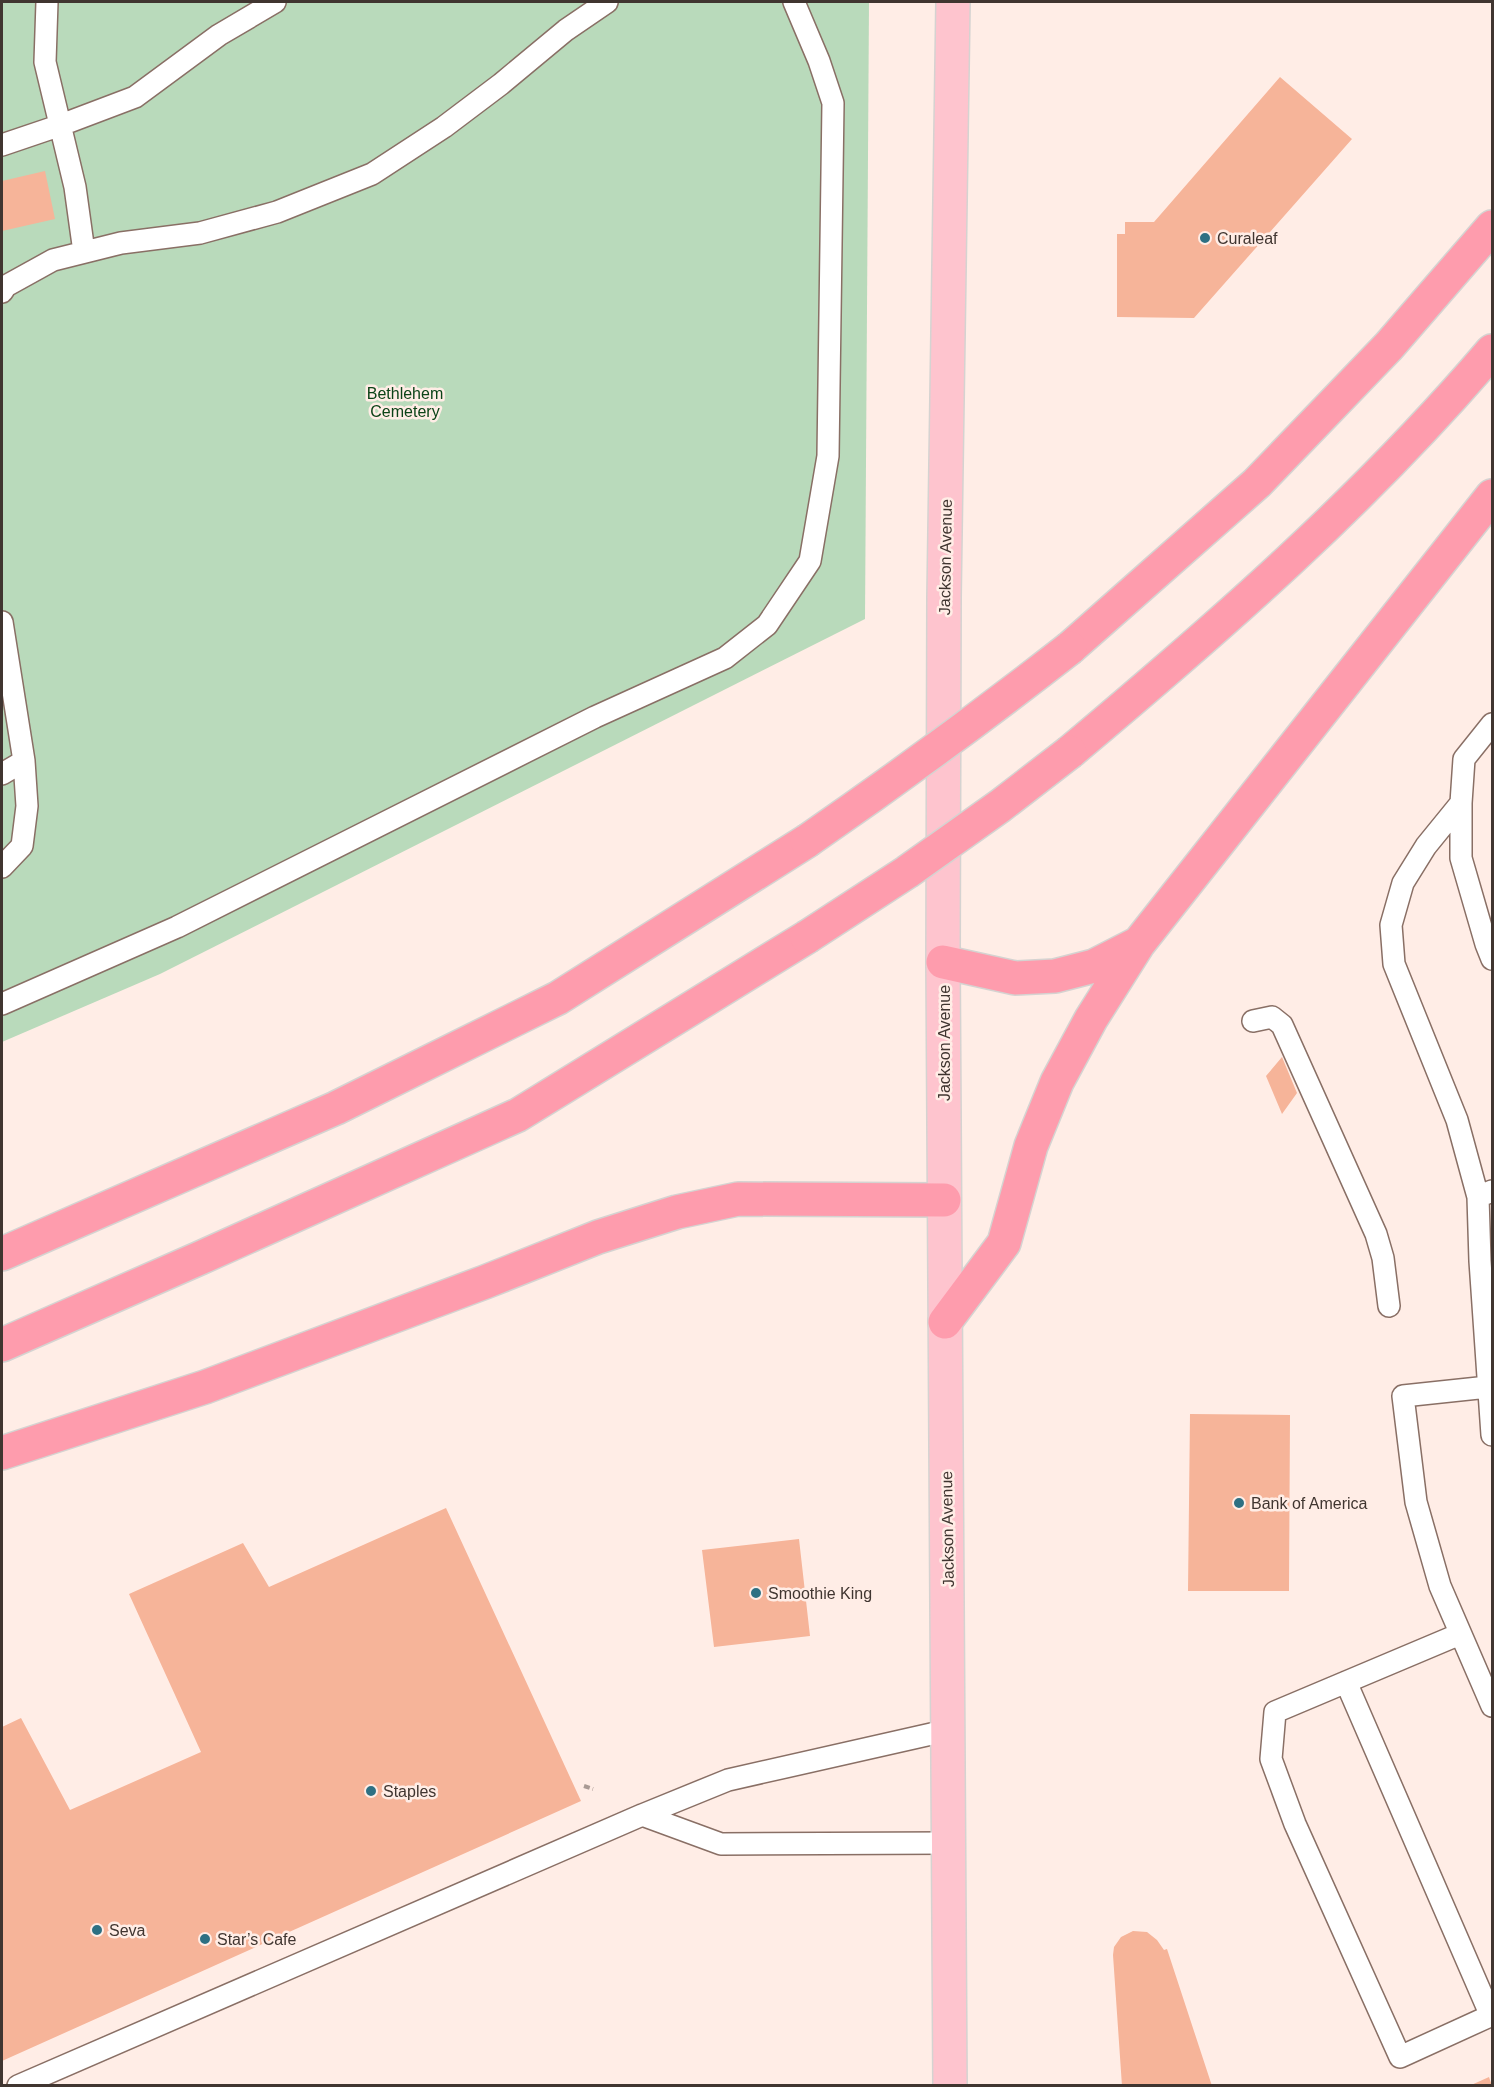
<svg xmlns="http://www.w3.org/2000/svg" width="1494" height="2087" viewBox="0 0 1494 2087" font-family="Arial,sans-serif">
  <rect width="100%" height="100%" fill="#ffede6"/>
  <path fill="#b9dabb" d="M 2,2 L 869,2 L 865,619 L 160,974 L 2,1042 Z"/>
  <path fill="#f6b499" d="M 1280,77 L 1352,139 L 1194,318 L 1117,317 L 1117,234 L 1125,234 L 1125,222 L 1154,222 Z
    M 45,171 L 55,219 L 2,231 L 2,181 Z
    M 1282,1057 L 1297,1093 L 1282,1114 L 1266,1076 Z
    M 1190,1414 L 1290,1415 L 1289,1591 L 1188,1591 Z
    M 446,1508 L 581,1801 L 2,2061 L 2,1727 L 21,1718 L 70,1810 L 201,1752 L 129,1594 L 243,1543 L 269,1587 Z
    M 799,1539 L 810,1636 L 714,1647 L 702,1550 Z
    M 1133,1931 L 1147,1932 L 1157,1940 L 1164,1950 L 1167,1949 L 1212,2086 L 1122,2086 L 1113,1955 L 1114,1947 L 1121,1937 Z
    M 1489,2077 L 1492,2086 L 1469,2086 Z"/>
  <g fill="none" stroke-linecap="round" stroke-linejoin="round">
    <g stroke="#896f65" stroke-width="24">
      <path id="service" d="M 47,2 L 45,62 L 75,187 L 84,252
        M 2,145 L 61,125 L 135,97 L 219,35 L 275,2
        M 2,292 L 6,286 L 53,260 L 121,243 L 200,233 L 277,212 L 372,174 L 444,127 L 501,84 L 566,30 L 607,2
        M 2,622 L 24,761 L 27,806 L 22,846 L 2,867
        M 1492,724 L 1464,759 L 1461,803 L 1461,858 L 1486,944 L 1492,959
        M 2,774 L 24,761
        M 1461,803 L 1426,846 L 1403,883 L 1391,925 L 1394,964 L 1457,1120 L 1478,1197
        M 2,1004 L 177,927 L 595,717 L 725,658 L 767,625 L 810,561 L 828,456 L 833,103 L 819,61 L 794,2
        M 1253,1021 L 1272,1017 L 1282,1025 L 1376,1234 L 1383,1258 L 1389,1306
        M 1492,1191 L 1478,1197 L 1480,1261 L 1492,1435
        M 1488,1387 L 1403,1396 L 1416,1502 L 1440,1586 L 1492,1706
        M 1460,1634 L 1275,1712 L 1271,1759 L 1295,1824 L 1400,2057 L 1492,2015
        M 1346,1682 L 1491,2016
        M 642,1815 L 721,1844 L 950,1843
        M 18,2086 L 642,1815 L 728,1780 L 949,1730"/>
    </g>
    <g stroke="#d5d3d1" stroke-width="36">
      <path id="primary" d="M 950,2086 L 943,962 L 944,598 L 953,2"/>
    </g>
    <g stroke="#d5d3d1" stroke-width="36">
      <path id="motorway" d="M 1070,648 L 1257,483 L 1389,346 L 1492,227
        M 1070,752 C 1219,627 1366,499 1492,351
        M 943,962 L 1015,978 L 1055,976 L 1094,966 L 1139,943
        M 2,1254 L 336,1108 L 558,998 L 807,841
        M 945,1322 L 1004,1243 L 1031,1146 L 1057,1082 L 1091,1019 L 1139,943 L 1492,496
        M 2,1345 L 200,1258 L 518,1115 L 807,937
        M 2,1453 L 205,1387 L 485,1282 L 598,1237 L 677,1212 L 738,1199 L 944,1200"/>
    </g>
    <path stroke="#a99a94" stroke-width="4" stroke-dasharray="6 3" stroke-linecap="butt" d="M 584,1786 L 593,1789"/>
    <use href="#service" stroke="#fff" stroke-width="21"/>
    <use href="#primary" stroke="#fec4ce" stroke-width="33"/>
    <use href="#motorway" stroke="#fe9cad" stroke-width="33"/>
    <g stroke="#d5d3d1" stroke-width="36" stroke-linecap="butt">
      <path id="motorway-bridge" d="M 807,841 C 897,779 984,715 1070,648
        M 807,937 L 907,872 L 1000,806 L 1070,752"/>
    </g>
    <use href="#motorway-bridge" stroke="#fe9cad" stroke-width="33"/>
  </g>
  <g fill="#2e7083" stroke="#ffede6" stroke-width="2">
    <circle cx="1205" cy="238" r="6"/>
    <circle cx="1239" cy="1503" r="6"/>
    <circle cx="756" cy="1593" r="6"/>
    <circle cx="371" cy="1791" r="6"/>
    <circle cx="97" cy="1930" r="6"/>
    <circle cx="205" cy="1939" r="6"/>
  </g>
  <g text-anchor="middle" stroke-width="5" stroke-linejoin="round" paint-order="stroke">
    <g font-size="16" fill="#403530" stroke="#ffede6" text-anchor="start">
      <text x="1217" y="244">Curaleaf</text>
      <text x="1251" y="1509">Bank of America</text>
      <text x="768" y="1599">Smoothie King</text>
      <text x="383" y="1797">Staples</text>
      <text x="109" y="1936">Seva</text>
      <text x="217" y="1945">Star’s Cafe</text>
    </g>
    <g font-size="16" fill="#0b4317" stroke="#ffede6">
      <text x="405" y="399">Bethlehem<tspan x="405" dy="18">Cemetery</tspan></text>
    </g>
    <g font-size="16" fill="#403530" stroke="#ffede6">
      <text transform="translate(945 557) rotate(-89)" y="6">Jackson Avenue</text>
      <text transform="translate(944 1043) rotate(-90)" y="6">Jackson Avenue</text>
      <text transform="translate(947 1529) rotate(-91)" y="6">Jackson Avenue</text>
    </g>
  </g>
  <rect width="1494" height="2087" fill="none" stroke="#403530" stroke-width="6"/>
</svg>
